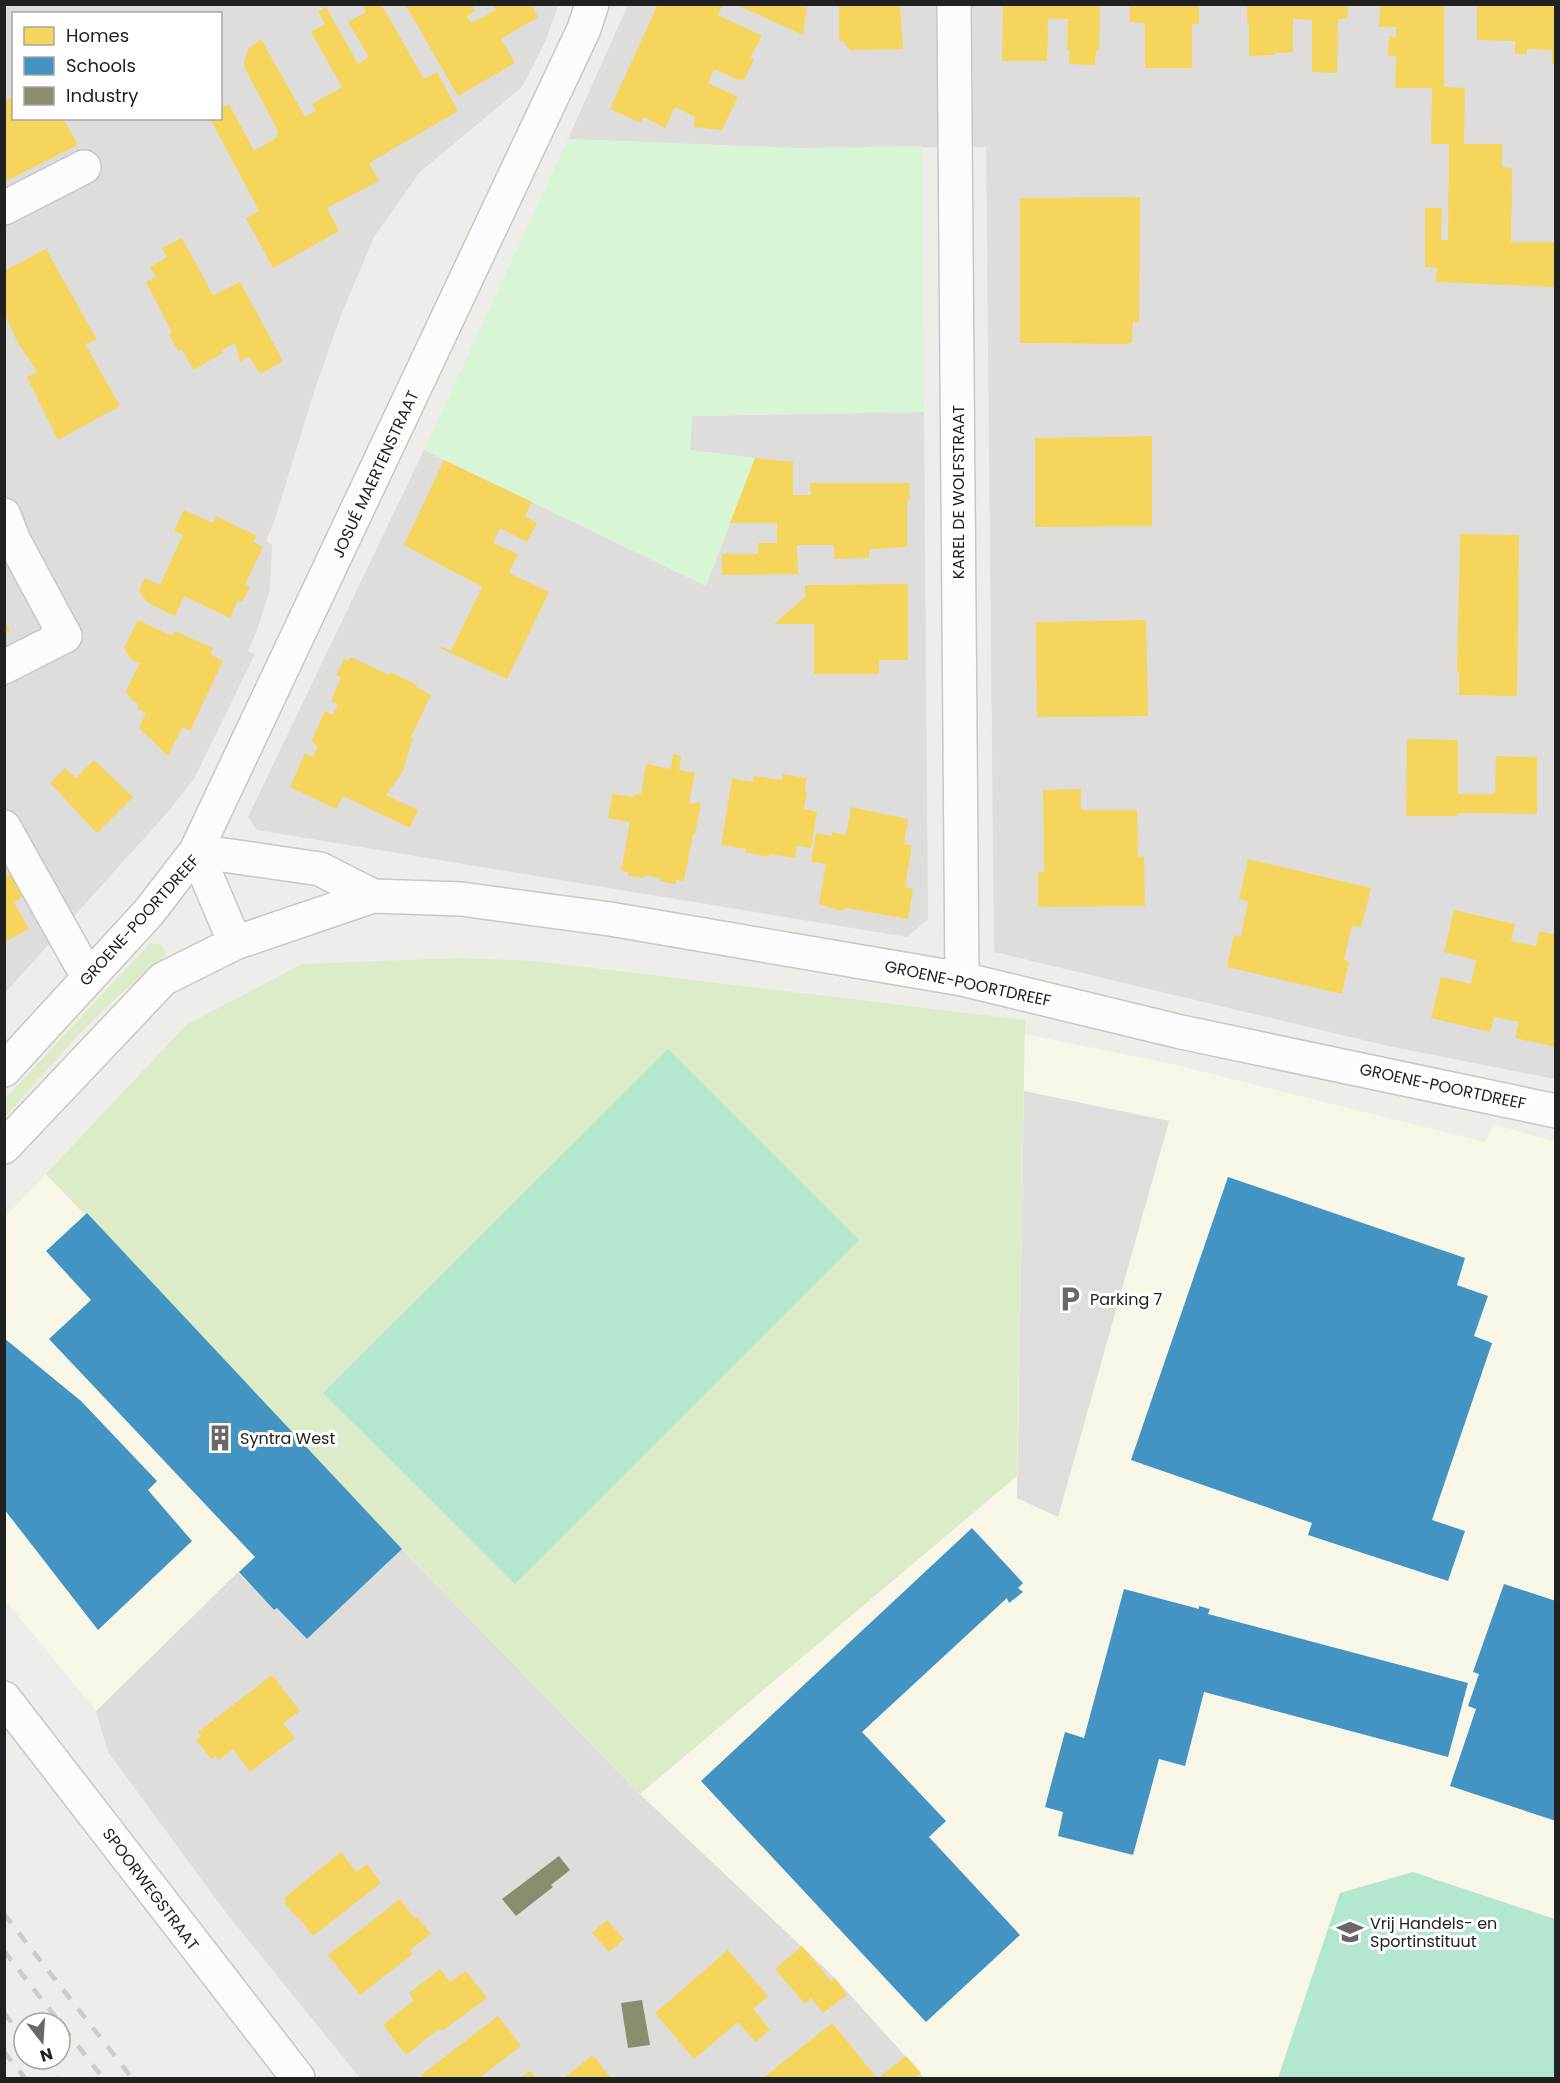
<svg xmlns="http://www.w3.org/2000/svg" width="1560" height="2083" viewBox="0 0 1560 2083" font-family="Poppins,sans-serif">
  <rect width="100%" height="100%" fill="#efede9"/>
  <path fill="#dedddb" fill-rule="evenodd" d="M 5,5 L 558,5 L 546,40 L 522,87 L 420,172 L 374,237 L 341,315 L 315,389 L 275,519 L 266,541 L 272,545 L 270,590 L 257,630 L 248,651 L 255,654 L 194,779 L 167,813 L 5,993 ZM 14,14 L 220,14 L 220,118 L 14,118 Z
    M 628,5 L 1555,5 L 1555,1079 L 1388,1046 L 994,952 L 986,147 L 798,148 L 568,139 Z
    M 924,412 L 928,919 L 907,937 L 257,830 L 248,817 L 424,450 L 706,586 L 755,458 L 690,450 L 692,416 Z
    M 402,1549 L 640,1794 L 835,1978 L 906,2056 L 924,2078 L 360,2078 L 227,1914 L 108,1752 L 96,1711 L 238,1572 L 274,1610 L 277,1608 L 307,1639 Z"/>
  <path fill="#f8f6e6" d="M 535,961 L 926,1014 L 1172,1064 L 1485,1142 L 1494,1124 L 1555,1142 L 1555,2078 L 925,2078 L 835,1978 L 640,1794 L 402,1549 L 307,1639 L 278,1608 L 274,1610 L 238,1572 L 96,1711 L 5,1600 L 4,1218 L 46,1174 L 87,1213 L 223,1357 Z"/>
  <path fill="#ddecc8" d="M 150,943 L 162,945 L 166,954 C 164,964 128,988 118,996 C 77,1033 42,1077 5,1117 L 4,1100 Z
    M 458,958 L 535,961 L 1025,1020 L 1017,1476 L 640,1794 L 402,1549 L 222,1358 L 46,1174 L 186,1025 L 302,964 Z"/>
  <path fill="#d8f5d6" d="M 568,139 L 798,148 L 922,146 L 924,412 L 692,416 L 690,450 L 755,458 L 706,586 L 424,450 Z"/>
  <path fill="#b4e7cf" d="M 668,1049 L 859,1240 L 515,1584 L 323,1393 Z
    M 1413,1872 L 1555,1919 L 1555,2078 L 1278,2078 L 1340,1893 Z"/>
  <path fill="#dfdedd" d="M 1024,1091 L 1169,1121 L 1058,1517 L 1017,1498 Z"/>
  <path fill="#f6d55c" d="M 365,4 L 381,4 L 424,79 L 437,72 L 458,111 L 369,163 L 379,181 L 327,208 L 339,231 L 273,268 L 246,218 L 259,211 L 210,118 L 220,118 L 220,109 L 229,104 L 254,151 L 276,138 L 278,131 L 245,68 L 244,62 L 248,49 L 261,39 L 305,117 L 316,111 L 312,104 L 342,87 L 311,32 L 325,24 L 318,12 L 326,7 L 358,64 L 369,57 L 348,22 L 366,12 L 363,6 Z
    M 405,4 L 471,4 L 475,11 L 467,16 L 471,23 L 496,10 L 493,4 L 531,4 L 538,17 L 501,39 L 515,63 L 458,96 Z
    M 658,4 L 723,4 L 718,15 L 762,36 L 750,58 L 754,60 L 744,80 L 741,79 L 740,81 L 714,69 L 708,83 L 738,97 L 722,130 L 694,127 L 695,117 L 675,107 L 665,128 L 643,117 L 641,123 L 610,109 Z
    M 735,4 L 807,4 L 803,35 Z
    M 839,4 L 900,4 L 903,49 L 850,50 L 844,43 L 844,41 L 839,41 Z
    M 1003,4 L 1100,4 L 1099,50 L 1096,51 L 1095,65 L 1069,64 L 1070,50 L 1067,50 L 1068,19 L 1048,19 L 1047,61 L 1002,61 Z
    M 1130,4 L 1199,4 L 1199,24 L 1192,24 L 1192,68 L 1145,68 L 1145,23 L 1130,22 Z
    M 1247,4 L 1348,4 L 1347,19 L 1338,19 L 1337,73 L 1312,72 L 1312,20 L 1293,19 L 1293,52 L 1275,53 L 1275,55 L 1249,56 L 1249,23 L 1247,23 Z
    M 1380,4 L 1444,4 L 1444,87 L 1465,88 L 1464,144 L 1502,144 L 1502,167 L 1512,168 L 1511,242 L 1556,242 L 1556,287 L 1436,282 L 1437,268 L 1425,267 L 1425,208 L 1442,208 L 1441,240 L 1448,240 L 1449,144 L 1431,144 L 1432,88 L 1395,88 L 1396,56 L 1388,56 L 1389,36 L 1396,37 L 1396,27 L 1379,27 Z
    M 1477,5 L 1556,5 L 1556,64 L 1552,64 L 1552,50 L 1527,49 L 1527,54 L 1515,54 L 1515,41 L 1477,40 Z
    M 14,96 L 14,118 L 63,118 L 78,145 L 4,182 L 4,102 Z
    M 1140,197 L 1139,322 L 1133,322 L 1132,342 L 1127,344 L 1020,343 L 1020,198 Z
    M 182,238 L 213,295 L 240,282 L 283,361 L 260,374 L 249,356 L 240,362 L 235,343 L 222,350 L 223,353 L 193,370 L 182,349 L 178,351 L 169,334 L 172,332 L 146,282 L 156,277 L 150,267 L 167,257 L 162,248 Z
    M 46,249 L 97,340 L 85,344 L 120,406 L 58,440 L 27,377 L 37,372 L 17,341 L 4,312 L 4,271 Z
    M 1152,436 L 1152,526 L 1035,527 L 1035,438 Z
    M 755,458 L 793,462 L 793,495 L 811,495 L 810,483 L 909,483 L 910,499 L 907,500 L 907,547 L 869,549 L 869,558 L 834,559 L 834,545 L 797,545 L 798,574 L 722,575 L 722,554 L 758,554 L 758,543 L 777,543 L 777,523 L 730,523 Z
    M 444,460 L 532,502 L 525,516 L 537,523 L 527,542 L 500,528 L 493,543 L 518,554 L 509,573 L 549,592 L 507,679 L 440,648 L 441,646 L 451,651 L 482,587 L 404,545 Z
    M 184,510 L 213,523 L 216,516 L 257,536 L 253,542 L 263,547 L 245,584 L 250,587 L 242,602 L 238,600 L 230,618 L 184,596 L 175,616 L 147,602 L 139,591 L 145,578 L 160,585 L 183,535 L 174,531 Z
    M 1460,534 L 1519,535 L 1517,696 L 1459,695 L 1459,672 L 1457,672 Z
    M 908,584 L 908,660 L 879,660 L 879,674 L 814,674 L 814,624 L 774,624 L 805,597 L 805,585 Z
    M 138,620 L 172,636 L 175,631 L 213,648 L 210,654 L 223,661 L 190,731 L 182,727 L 168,756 L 139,728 L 146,713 L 137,709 L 139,704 L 132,701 L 126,691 L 140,663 L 132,660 L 124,648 Z
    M 1146,620 L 1148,716 L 1037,717 L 1036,622 Z
    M 4,621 L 10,631 L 4,634 Z
    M 351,657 L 389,675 L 390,672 L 417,685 L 416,687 L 431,695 L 411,737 L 413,738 L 403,771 L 386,795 L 418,810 L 410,828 L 343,796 L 336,809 L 290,787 L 305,753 L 313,757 L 318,746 L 311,742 L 325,711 L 333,715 L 338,704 L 331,701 L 341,677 L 336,675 L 344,659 L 348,661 Z
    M 1407,739 L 1458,740 L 1458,794 L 1495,794 L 1496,756 L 1537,757 L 1537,814 L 1458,813 L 1457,816 L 1406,816 Z
    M 673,754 L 681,756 L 679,770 L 695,773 L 689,803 L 694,804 L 694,802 L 701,803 L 695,834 L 693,834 L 684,881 L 676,880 L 676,884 L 660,881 L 660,878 L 645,875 L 644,878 L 628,876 L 629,872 L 621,871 L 630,822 L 608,818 L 612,794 L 634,797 L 635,794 L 641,795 L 646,764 L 671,769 Z
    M 94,760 L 133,797 L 97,833 L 50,783 L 65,768 L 76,778 Z
    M 783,774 L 806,778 L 805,791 L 807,792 L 804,809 L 817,812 L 811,848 L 797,846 L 795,858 L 770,854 L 769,857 L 745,852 L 746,849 L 721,845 L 732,779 L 753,782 L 754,776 L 782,780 Z
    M 1081,789 L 1081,810 L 1137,810 L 1138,857 L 1144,856 L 1145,906 L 1038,907 L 1038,872 L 1044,872 L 1043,790 Z
    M 851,807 L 908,819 L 904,844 L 912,845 L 905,887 L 913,889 L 908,919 L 846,908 L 841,911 L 819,904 L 826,864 L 811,862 L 816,833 L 832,836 L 832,832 L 846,835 Z
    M 1248,859 L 1371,888 L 1361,928 L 1352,925 L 1344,960 L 1349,961 L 1342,994 L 1227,967 L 1234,935 L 1241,937 L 1248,901 L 1239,899 Z
    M 14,873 L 26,895 L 14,902 L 29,929 L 4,942 L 4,877 Z
    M 1454,910 L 1515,924 L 1511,941 L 1536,946 L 1539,931 L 1556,935 L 1556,1047 L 1515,1038 L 1519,1022 L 1494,1017 L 1490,1032 L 1431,1018 L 1441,977 L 1471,984 L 1476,960 L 1444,952 Z
    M 272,1675 L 300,1711 L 283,1723 L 295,1738 L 250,1772 L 233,1749 L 219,1760 L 216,1756 L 211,1759 L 196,1740 L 201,1736 L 198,1732 Z
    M 341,1852 L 356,1872 L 367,1864 L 381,1883 L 313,1936 L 298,1917 L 296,1917 L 285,1903 L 286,1901 L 284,1898 Z
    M 400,1899 L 414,1918 L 416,1916 L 431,1934 L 410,1950 L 413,1954 L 360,1995 L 328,1955 Z
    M 607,1920 L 624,1939 L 609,1952 L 592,1933 Z
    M 802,1946 L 831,1981 L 835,1978 L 847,1995 L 823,2013 L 811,1998 L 805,2004 L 775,1969 Z
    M 728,1950 L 768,1996 L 753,2009 L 770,2030 L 755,2042 L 738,2022 L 694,2059 L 655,2013 Z
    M 440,1969 L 450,1982 L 466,1971 L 487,1998 L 442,2031 L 440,2028 L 406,2055 L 383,2025 L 414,2000 L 409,1993 Z
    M 498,2016 L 521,2046 L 479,2078 L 424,2078 L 421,2075 Z
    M 832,2023 L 877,2078 L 763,2078 Z
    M 593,2055 L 610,2077 L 609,2078 L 564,2078 Z
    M 906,2056 L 921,2073 L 913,2078 L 878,2078 Z
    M 530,2071 L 536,2078 L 519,2078 Z"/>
  <path fill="#4393c3" d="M 1228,1177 L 1465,1258 L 1457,1285 L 1488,1296 L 1474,1336 L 1492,1343 L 1432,1520 L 1465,1531 L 1448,1581 L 1308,1535 L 1312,1523 L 1131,1460 Z
    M 87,1213 L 402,1549 L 307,1639 L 277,1608 L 274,1610 L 239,1572 L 255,1557 L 49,1339 L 91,1300 L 46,1251 Z
    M 4,1338 L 81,1401 L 157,1481 L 148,1490 L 192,1541 L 98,1630 L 4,1509 Z
    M 972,1528 L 1023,1583 L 1018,1588 L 1023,1592 L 1009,1603 L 1007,1598 L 862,1732 L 946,1821 L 929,1837 L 1020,1935 L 926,2022 L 701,1781 Z
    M 1504,1584 L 1556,1601 L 1556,1821 L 1450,1786 L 1476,1709 L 1468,1706 L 1479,1674 L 1473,1672 Z
    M 1124,1589 L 1199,1609 L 1199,1606 L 1210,1609 L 1208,1614 L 1468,1683 L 1448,1757 L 1204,1692 L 1185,1766 L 1159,1759 L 1133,1855 L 1058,1836 L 1063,1812 L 1045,1807 L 1065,1732 L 1084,1738 Z"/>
  <path fill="#8c8c6e" d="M 559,1856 L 570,1870 L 551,1885 L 553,1887 L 516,1916 L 502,1899 Z
    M 642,2000 L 650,2045 L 628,2048 L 621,2003 Z"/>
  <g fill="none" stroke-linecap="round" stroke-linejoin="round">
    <g stroke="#c8c7c5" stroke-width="36">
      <path id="minor" d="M 954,4 L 962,979
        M 4,208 L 84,167
        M 4,515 L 13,539 L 65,636 L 4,667
        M 4,827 L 88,977
        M 235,943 L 196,851 L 584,29 L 592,4
        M 4,1070 L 149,912 L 196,851 L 320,869 L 373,896
        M 4,1147 L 163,979 L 235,943 L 373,896 L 461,899 L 610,919 L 962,979 L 1181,1032 L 1556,1111"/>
    </g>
    <g stroke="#c8c7c5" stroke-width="36">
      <path id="tertiary" d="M 4,1698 L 298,2078"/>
    </g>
    <use href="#minor" stroke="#fdfcfc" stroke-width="33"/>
    <use href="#tertiary" stroke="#fdfcfc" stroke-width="33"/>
    <path stroke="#cbcbca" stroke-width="4.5" stroke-dasharray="12 12" stroke-linecap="butt" d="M 4,1914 L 132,2078
      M 4,1951 L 103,2078
      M 4,2013 L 24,2038
      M 4,2052 L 25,2078
      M 40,2059 L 56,2078"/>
  </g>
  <defs>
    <g id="parking-bare" transform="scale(2.07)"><path d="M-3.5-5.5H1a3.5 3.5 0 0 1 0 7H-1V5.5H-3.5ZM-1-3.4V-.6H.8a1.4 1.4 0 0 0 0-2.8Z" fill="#696867" stroke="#fff" stroke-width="2.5" paint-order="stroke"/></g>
    <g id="building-bare" transform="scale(2.07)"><path d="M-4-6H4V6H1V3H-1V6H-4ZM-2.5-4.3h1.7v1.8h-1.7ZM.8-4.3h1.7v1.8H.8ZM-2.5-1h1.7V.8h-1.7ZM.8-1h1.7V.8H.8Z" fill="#696867" stroke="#fff" stroke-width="2.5" paint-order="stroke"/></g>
    <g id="school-bare" transform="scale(2.07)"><path d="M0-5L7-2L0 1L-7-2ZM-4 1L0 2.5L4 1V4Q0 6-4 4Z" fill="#696867" stroke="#fff" stroke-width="2.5" paint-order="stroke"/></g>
  </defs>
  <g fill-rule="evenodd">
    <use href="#parking-bare" x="1070" y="1299"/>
    <use href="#building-bare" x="220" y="1438"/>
    <use href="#school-bare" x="1350" y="1932"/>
  </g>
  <g text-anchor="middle" stroke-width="6" stroke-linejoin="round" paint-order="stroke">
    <g font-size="16" fill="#212121" stroke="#fff">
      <text transform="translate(375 474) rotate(-65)" y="6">JOSUÉ MAERTENSTRAAT</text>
      <text transform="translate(958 492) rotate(-90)" y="6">KAREL DE WOLFSTRAAT</text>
      <text transform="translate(139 920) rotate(-48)" y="6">GROENE-POORTDREEF</text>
      <text transform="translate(968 983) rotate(12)" y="6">GROENE-POORTDREEF</text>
      <text transform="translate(1443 1086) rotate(12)" y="6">GROENE-POORTDREEF</text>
      <text transform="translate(151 1889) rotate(53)" y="6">SPOORWEGSTRAAT</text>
    </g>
    <g font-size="16" fill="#212121" stroke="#fff" text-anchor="start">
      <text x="1090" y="1305">Parking 7</text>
      <text x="240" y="1444">Syntra West</text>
      <text x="1370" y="1929">Vrij Handels- en<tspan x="1370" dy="18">Sportinstituut</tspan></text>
    </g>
  </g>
  <rect width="1560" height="2083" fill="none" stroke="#212121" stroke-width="12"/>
  <rect x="12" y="12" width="210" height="108" fill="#ffffff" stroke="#a6a6a6" stroke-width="1.5"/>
  <rect x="24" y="27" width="30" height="18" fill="#f6d55c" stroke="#a6a6a6" stroke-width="1.5"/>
  <text x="66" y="42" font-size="18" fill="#212121">Homes</text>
  <rect x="24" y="57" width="30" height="18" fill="#4393c3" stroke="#a6a6a6" stroke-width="1.5"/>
  <text x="66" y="72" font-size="18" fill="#212121">Schools</text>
  <rect x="24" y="87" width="30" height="18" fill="#8c8c6e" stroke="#a6a6a6" stroke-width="1.5"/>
  <text x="66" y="102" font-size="18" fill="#212121">Industry</text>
  <g transform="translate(42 2041) rotate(163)"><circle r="28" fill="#ffffff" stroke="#a6a6a6" stroke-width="1.5"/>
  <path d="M0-4.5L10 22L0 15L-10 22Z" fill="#696867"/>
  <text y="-9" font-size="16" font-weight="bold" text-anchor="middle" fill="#212121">N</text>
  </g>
</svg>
